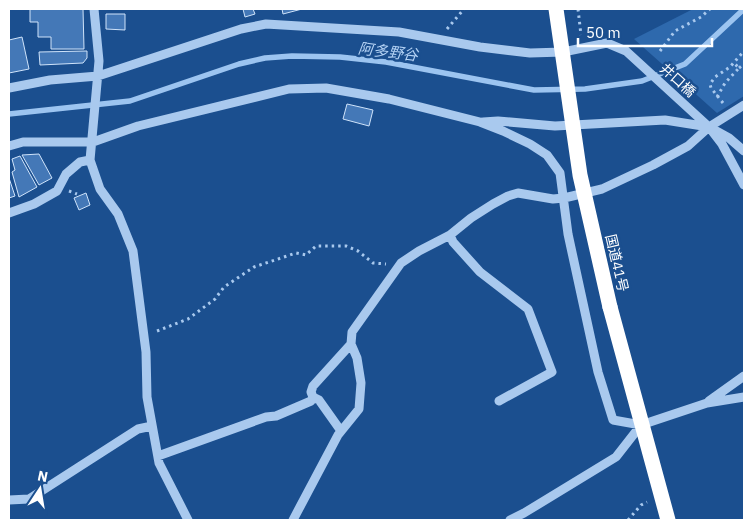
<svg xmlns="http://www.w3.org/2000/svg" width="753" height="529" viewBox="0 0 753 529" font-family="'IBM Plex Sans','Noto Sans JP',sans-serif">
  <rect width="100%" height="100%" fill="#1b4f8f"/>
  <path fill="#2e69ad" d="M 693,9 L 744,9 L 744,96 L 717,113 L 634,39 Z"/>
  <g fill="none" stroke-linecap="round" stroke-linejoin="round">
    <path stroke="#9cc4f0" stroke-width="5.5" d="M 9,114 L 130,101 L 239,64 L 265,58 L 292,56 L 340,57 L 386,62 L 534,90 L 585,89 L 642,81 L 685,64 L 744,9"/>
  </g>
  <path fill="#4478b7" stroke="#cfe3fa" d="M 30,9 L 83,9 L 84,49 L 51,49 L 51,37 L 38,37 L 38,22 L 30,22 Z
    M 243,9 L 253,9 L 255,14 L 245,17 Z
    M 282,9 L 302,9 L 283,14 Z
    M 106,14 L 125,14 L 125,30 L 106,29 Z
    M 22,37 L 29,69 L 9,73 L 9,40 Z
    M 87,51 L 87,58 L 83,63 L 40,65 L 39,52 Z
    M 347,104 L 373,110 L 369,126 L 343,119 Z
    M 39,154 L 52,178 L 39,185 L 22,155 Z
    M 20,156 L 37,187 L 19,197 L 12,172 L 15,170 L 12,159 Z
    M 9,178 L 15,196 L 9,198 Z
    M 86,193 L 90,205 L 79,210 L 74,198 Z"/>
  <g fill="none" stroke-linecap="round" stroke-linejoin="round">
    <path stroke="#a9c9ee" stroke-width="3" stroke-dasharray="2.5 4" stroke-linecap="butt" d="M 578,9 L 581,35
      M 447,29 L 464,9
      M 660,51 L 675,31 L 701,17 L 710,9
      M 739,68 L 744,64
      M 717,97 L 725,83 L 739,68 L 734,63
      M 723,103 L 711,88 L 710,84 L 715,77 L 730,67 L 744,51
      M 69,191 L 77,194
      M 157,331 L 188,319 L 215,299 L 224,287 L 254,267 L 296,253 L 306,255 L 316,246 L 346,246 L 358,251 L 373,263 L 386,264
      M 628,520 L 641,505 L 647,502"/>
    <path stroke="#a9c9ee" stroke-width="9" d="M 94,9 L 99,61 L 90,160 L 100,189 L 118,214 L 133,251 L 146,352 L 147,397 L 159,463 L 188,520
      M 9,88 L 50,80 L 98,76 L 241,29 L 266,24 L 399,32 L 480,47 L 530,53 L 563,52 L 607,43 L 626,51 L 709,127 L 722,144 L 744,185
      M 483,122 L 498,121 L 555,126 L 665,120 L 709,127 L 729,138 L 744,151
      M 9,146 L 23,142 L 93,142 L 138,126 L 289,89 L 326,88 L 389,99 L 480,122 L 503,131 L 530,144 L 547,155 L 560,173 L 568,234 L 598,372 L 613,420 L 641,425 L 707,403 L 744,397
      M 9,213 L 34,204 L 57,191 L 66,174 L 80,162 L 90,160
      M 450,235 L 453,242 L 480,272 L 528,309 L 552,372 L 499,401
      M 709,401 L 744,376
      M 341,431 L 319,400 L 313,397 L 311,392 L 313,386 L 351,344
      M 158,456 L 266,417 L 276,416 L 311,401 L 313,397
      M 9,500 L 29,499 L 138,429 L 152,426
      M 293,520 L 338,435 L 359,409 L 361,383 L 357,358 L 351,344 L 352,332 L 401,263 L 419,251 L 450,235 L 471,218 L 493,204 L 508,196 L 518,193 L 553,199 L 564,198 L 602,189 L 653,165 L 688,146 L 709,127 L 744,105
      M 510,520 L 524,513 L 616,457 L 641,425"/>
    <path stroke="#fff" stroke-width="15" d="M 610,307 L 668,520"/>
    <path stroke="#fff" stroke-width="15" d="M 556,9 L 580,175 L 610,307"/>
  </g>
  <g text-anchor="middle" stroke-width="5" stroke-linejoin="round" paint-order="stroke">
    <g font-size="14" fill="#fff" stroke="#1b4f8f">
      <text transform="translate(678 80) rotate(42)" y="5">井口橋</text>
      <text transform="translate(617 263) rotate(77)" y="5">国道41号</text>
    </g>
    <g font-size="15" font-style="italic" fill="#b5d3f5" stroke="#1b4f8f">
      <text transform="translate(388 52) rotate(7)" y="5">阿多野谷</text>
    </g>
  </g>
  <rect width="753" height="529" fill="none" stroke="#ffffff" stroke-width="20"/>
  <g transform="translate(40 489) rotate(12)" stroke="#1b4f8f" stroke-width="4" paint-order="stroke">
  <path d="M0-4L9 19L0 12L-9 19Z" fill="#ffffff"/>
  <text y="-8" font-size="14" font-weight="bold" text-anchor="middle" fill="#ffffff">N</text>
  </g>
  <path d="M578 38v8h134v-8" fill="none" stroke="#ffffff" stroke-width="2.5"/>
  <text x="586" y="38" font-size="15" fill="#ffffff" stroke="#1b4f8f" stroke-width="4" paint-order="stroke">50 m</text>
</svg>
